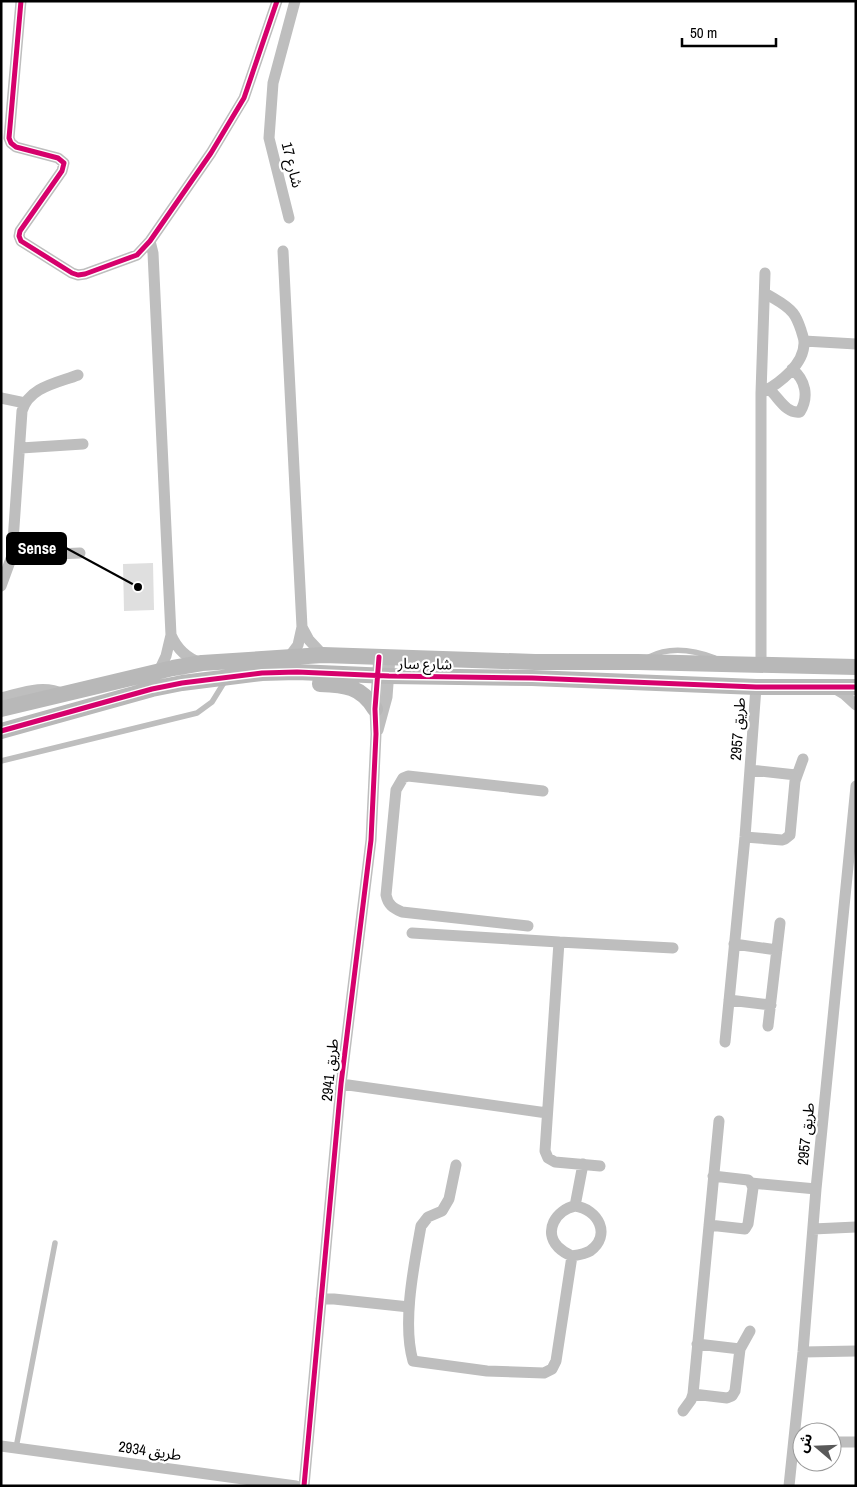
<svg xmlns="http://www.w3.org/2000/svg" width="857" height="1487" viewBox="0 0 857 1487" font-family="'Archivo Narrow','Noto Sans Arabic',sans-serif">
  <rect width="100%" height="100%" fill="#fff"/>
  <path fill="#dfdfdf" d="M 153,563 L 154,610 L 124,611 L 123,564 Z"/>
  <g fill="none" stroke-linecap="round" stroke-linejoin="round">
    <path stroke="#bebebe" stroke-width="5.5" d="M 649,657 C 670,646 694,650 715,658
      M 1,761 L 197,713 L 212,702 L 225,681
      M 16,1448 L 55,1243"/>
    <path stroke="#bebebe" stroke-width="11" d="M 21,1 L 9,138 L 11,143 L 16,147 L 58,158 L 64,163 L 62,171 L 20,231 L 19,236 L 21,241 L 72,273 L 78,275 L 85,274 L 137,255 L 150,241 L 211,153 L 244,98 L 277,1
      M 289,218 L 269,138 L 273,83 L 295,1
      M 150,241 L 153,253 L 171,635 L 166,656 L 159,671
      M 283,251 L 302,627 L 298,645 L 289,657
      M 804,341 L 856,344
      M 769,389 C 779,398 786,414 800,412 C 809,397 806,380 792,369
      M 761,393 C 779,384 805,364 804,342 C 804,338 802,334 801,330 C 799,324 797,318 793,313 C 786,304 774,299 765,293
      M 1,398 L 25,403
      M 21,448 L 83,444
      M 12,556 L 80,553
      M 1,586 L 12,556 L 22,411 C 29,387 57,383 78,375
      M 302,627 L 309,640 L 323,655
      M 171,635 C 177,649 186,658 201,663
      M 761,666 L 761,393 L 765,273
      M 834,688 L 844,694 L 856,705
      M 1,698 C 22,693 43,684 63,694
      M 378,730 L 387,697 L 390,657
      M 751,770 L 796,775
      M 745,837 L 782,840 L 785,839 L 790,835 L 795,781 L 803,759
      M 528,926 L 402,912 C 393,908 388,905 386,895 L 396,790 L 403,778 L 408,776 L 543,791
      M 412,933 L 559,942 L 545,1151 L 548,1158 L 555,1162 L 600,1166
      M 559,942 L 673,948
      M 734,944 L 777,950
      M 729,1000 L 771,1005
      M 768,1026 L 780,923
      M 725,1042 L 745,837 L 756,687
      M 341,1084 L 547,1113
      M 456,1165 L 449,1199 L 442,1211 L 428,1217 L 421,1226 C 414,1265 402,1323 413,1361 L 487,1371 L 544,1373 L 552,1369 L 556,1361 L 572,1256
      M 751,1183 L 816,1189
      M 575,1206 C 598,1209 612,1235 590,1251 C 585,1254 578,1255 572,1256 C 567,1254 562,1251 558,1247 C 543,1231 556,1210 575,1206 Z
      M 575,1206 L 583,1164
      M 709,1225 L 745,1229 L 748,1224 L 753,1188 L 751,1183 L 748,1180 L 713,1176
      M 813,1229 L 856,1227
      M 321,1299 L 334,1299 L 409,1307
      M 697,1344 L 740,1349
      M 803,1352 L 856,1351
      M 693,1394 L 727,1398 L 732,1396 L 735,1391 L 740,1349 L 750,1331
      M 683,1411 L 691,1400 L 693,1394 L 719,1121
      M 832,1442 L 856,1442
      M 1,1446 L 296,1486
      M 304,1486 L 341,1084 L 371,840 L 376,734 L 375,709 L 379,657
      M 789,1486 L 803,1352 L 816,1189 L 856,786"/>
    <path stroke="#b8b8b8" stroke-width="16" d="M 320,684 C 345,685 361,686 375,709
      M 1,709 L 173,668 L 202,663 L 323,655 L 535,662 L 638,662 L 856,667
      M 1,731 L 152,689 L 182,683 L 262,673 L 297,672 L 389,676 L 532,678 L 756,687 L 856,687"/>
    <g stroke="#fff" stroke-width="8">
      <path id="cycleway" d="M 21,1 L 9,138 L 11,143 L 16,147 L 58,158 L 64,163 L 62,171 L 20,231 L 19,236 L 21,241 L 72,273 L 78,275 L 85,274 L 137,255 L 150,241 L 211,153 L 244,98 L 277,1
        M 1,731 L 152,689 L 182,683 L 262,673 L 297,672 L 389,676 L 532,678 L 756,687 L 856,687
        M 304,1486 L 341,1084 L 371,840 L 376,734 L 375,709 L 379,657"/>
    </g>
    <use href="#cycleway" stroke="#d6006c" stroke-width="5"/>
  </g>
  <g text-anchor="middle" stroke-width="4.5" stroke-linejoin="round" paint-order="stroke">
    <g font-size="15" fill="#000" stroke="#fff">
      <text transform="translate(292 165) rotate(76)" y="5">شارع 17</text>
      <text transform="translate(425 664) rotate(1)" y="5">شارع سار</text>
      <text transform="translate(738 729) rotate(-86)" y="5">طريق 2957</text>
      <text transform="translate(330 1070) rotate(-84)" y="5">طريق 2941</text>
      <text transform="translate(806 1134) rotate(-84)" y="5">طريق 2957</text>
      <text transform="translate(150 1451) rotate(8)" y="5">طريق 2934</text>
    </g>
  </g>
  <path fill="none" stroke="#000" stroke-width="2" d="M138 587L66 548"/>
  <circle fill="#000" stroke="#fff" stroke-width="2" cx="138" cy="587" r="5"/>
  <rect fill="#000" stroke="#000" stroke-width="2" x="7" y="533" width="59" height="31" rx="5"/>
  <g font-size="16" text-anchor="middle" font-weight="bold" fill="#fff">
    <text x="37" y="554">Sense</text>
  </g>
  <rect width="857" height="1487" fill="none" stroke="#000000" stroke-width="5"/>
  <g transform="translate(817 1447) rotate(289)"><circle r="24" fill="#ffffff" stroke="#999999"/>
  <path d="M0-4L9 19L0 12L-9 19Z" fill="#595959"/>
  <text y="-8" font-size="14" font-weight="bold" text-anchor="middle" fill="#000000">ش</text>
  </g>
  <path d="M682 38v8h94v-8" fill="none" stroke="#000000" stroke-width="2.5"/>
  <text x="690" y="38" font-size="15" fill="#000000" stroke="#ffffff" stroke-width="4" paint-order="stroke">50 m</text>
</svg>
